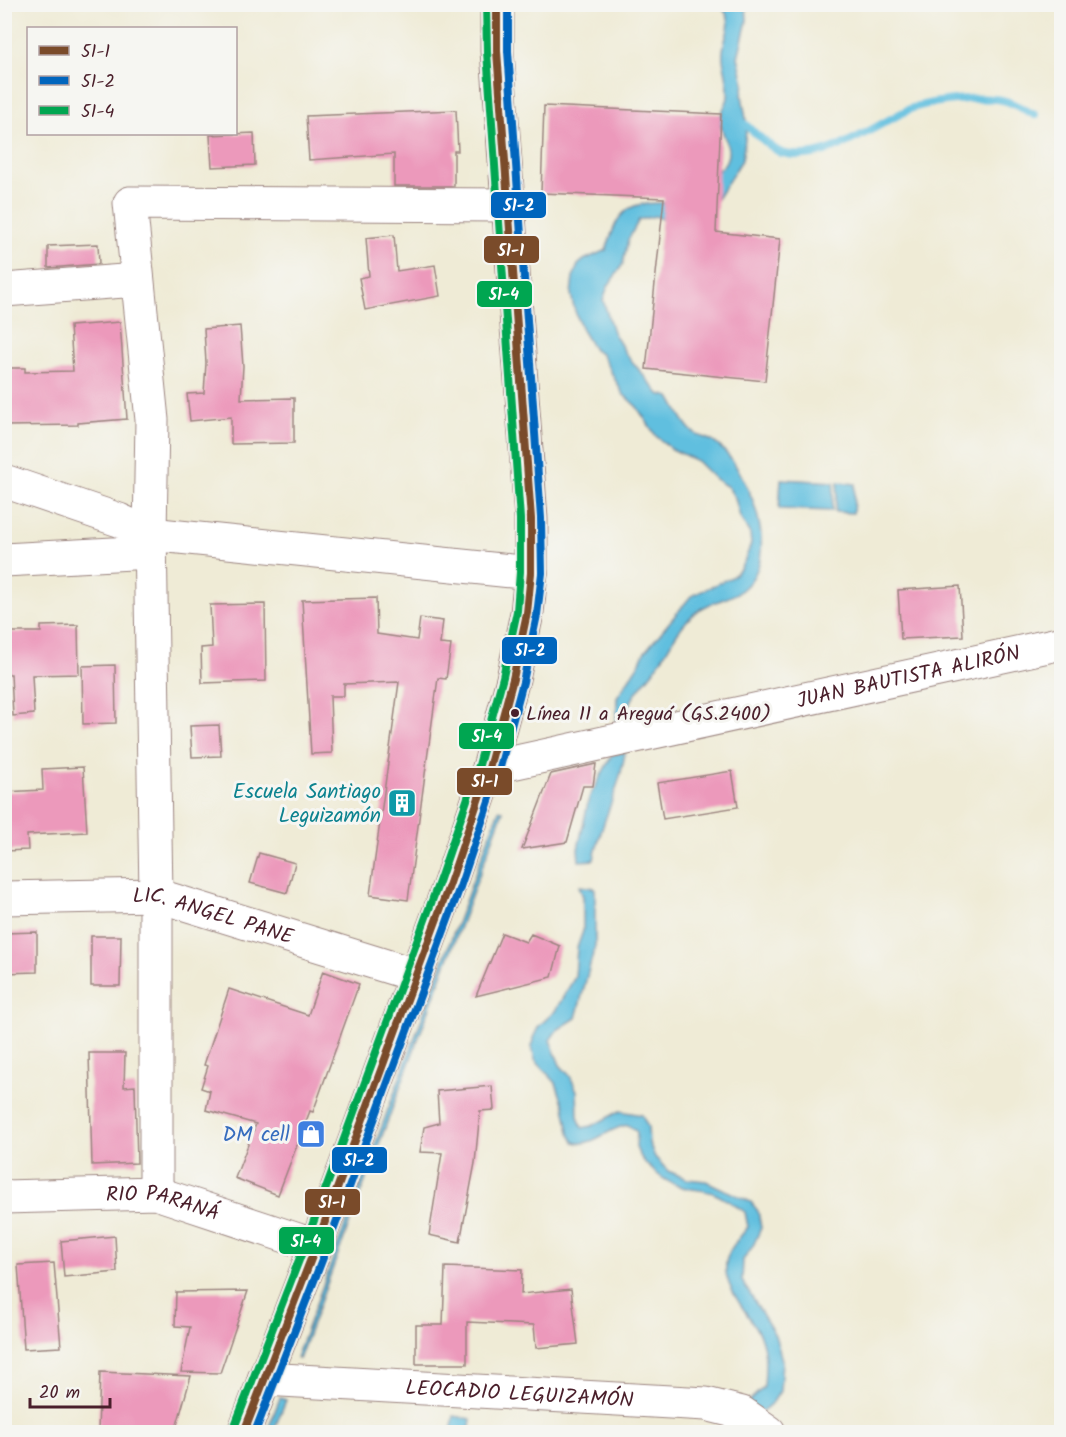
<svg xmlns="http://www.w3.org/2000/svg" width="1066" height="1437" viewBox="0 0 1066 1437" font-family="Kalam,sans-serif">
  <rect width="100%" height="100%" fill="#f6f6f2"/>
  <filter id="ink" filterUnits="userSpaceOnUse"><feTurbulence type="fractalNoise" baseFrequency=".0167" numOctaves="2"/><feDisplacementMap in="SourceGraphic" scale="12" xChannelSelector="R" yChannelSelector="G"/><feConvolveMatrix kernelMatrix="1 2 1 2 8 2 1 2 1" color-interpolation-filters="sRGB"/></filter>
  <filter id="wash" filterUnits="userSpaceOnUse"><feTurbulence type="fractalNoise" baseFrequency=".008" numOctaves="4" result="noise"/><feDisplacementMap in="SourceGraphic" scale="24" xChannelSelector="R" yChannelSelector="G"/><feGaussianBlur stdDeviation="1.35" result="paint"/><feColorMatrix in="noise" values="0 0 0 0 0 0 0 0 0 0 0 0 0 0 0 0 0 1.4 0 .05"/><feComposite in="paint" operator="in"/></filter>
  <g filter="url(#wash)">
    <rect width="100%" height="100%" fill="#efebd6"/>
    <path fill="#61bfdf" stroke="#566f85" stroke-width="1.5" d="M 719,5 L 746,5 L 747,21 L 738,57 L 744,83 L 742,95 L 747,125 L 742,160 L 717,199 L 670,223 L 655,216 L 639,220 L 628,240 L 623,264 L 608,286 L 603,300 L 613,332 L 626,354 L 659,394 L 670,397 C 677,408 683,424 693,432 C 697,436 704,437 710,440 C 722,446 733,461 740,473 C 758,505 776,560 743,589 C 730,601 709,600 695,613 C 677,628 668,650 655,669 C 647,680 636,690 631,702 C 628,709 628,718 626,725 L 616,726 L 617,697 L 639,664 L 644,653 L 691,596 L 732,577 L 740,569 L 745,560 L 751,544 L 750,534 L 740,517 L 735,498 L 728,487 L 715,479 L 697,461 L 670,448 L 656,436 L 637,407 L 623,394 L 601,354 L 594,350 L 582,330 L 574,308 L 571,294 L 573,278 L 578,265 L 584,260 L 606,250 C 612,235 614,220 627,210 C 641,200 661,205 676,201 C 686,199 722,170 726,161 C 733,147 721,134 720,121 C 720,111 728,104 728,96 C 729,83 725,72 723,59 C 720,37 740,24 719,5 Z
      M 781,479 L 834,482 L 832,511 L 779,509 Z
      M 838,482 L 855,484 L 853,513 L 835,512 Z
      M 625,752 C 620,790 600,823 594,860 L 579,861 L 578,849 L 589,798 L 612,755 Z
      M 499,810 L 503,811 L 299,1359 L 296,1358 Z
      M 579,886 L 595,888 L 595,946 L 576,1018 L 557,1030 L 550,1040 L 560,1065 L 570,1076 L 577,1091 L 578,1116 L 582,1128 L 592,1126 L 620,1111 L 642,1115 L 648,1127 L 649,1143 L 655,1157 L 668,1171 L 687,1179 L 706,1181 L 751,1202 L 758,1211 L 761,1228 L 753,1246 L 743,1260 L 742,1281 L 775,1335 L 782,1360 L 780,1391 L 773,1402 L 761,1412 L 747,1403 L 764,1387 C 765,1370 767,1352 760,1336 C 749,1311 715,1282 729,1253 C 733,1244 742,1235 748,1227 L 745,1212 C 735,1205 725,1198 713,1193 C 701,1189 687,1190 676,1185 C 662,1180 640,1162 636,1147 C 636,1143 637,1137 637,1132 L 628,1125 C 609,1127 592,1148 574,1142 L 569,1132 L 564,1106 L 556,1083 L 535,1060 L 532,1047 L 533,1038 L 539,1026 L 555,1011 L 575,977 L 577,948 L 583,931 L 583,897 Z
      M 280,1398 L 286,1400 L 273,1432 L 267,1432 Z
      M 454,1416 L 471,1419 L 469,1432 L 451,1432 Z"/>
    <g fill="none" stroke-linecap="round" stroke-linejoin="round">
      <path stroke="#61bfdf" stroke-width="8" d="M 739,119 C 747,126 774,151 782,153 C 825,165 873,126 910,109 C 929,101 986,95 1006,101 C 1016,104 1026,111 1035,115"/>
    </g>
    <g id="blocks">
      <path fill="#ec99bb" d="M 544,106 L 721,114 L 716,232 L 780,239 L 765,381 L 646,369 L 664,198 L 541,193 Z
        M 456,110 L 458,151 L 454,151 L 454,186 L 394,186 L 394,154 L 309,160 L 306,116 Z
        M 254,133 L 255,165 L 212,167 L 210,135 Z
        M 394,235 L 397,271 L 435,265 L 440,296 L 365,310 L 359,278 L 369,276 L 366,238 Z
        M 98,244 L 99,264 L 48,268 L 48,246 Z
        M 120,322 L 127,419 L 78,423 L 78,425 L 4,426 L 4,368 L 25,368 L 25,372 L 73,371 L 70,326 Z
        M 240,326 L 243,366 L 241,399 L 294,398 L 294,443 L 231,444 L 231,417 L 190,421 L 187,394 L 204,393 L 206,363 L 204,329 Z
        M 960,586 L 963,636 L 901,639 L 898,590 Z
        M 376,598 L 377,634 L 417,640 L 420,618 L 443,621 L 440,644 L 451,645 L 446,679 L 438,678 L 408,900 L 370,895 L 399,682 L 344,684 L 344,696 L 330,696 L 332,753 L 311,754 L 302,600 Z
        M 265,604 L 266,681 L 202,683 L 201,648 L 212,647 L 210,605 Z
        M 78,625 L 79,674 L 32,675 L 34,714 L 13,716 L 11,674 L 4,674 L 4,632 L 41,632 L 41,626 Z
        M 115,665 L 116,723 L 83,724 L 82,666 Z
        M 219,725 L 221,756 L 192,757 L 190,726 Z
        M 596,764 L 593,786 L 583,786 L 567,842 L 522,849 L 551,774 Z
        M 83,767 L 87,832 L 27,835 L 28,850 L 4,851 L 4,792 L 43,790 L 42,769 Z
        M 732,771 L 738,807 L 663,819 L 657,783 Z
        M 259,853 L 295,863 L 287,893 L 250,883 Z
        M 37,932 L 37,972 L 4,973 L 4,933 Z
        M 502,933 L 526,942 L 531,934 L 560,946 L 552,977 L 476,996 Z
        M 91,936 L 121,936 L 120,986 L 91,986 Z
        M 323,971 L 359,984 L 313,1112 L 310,1111 L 278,1195 L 235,1178 L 256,1124 L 206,1110 L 210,1091 L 201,1088 L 208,1066 L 204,1065 L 229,989 L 308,1015 Z
        M 89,1053 L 125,1053 L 124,1087 L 135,1086 L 137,1163 L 92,1165 Z
        M 492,1086 L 494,1110 L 480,1111 L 475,1163 L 460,1242 L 429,1235 L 442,1153 L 420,1152 L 424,1127 L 439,1123 L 437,1091 Z
        M 115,1236 L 117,1272 L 64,1277 L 61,1241 Z
        M 54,1263 L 61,1347 L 24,1349 L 18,1265 Z
        M 445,1267 L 522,1270 L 521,1294 L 571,1289 L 578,1344 L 536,1348 L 534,1325 L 467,1322 L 467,1364 L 416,1364 L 416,1325 L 443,1325 Z
        M 248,1291 L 220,1373 L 181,1372 L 190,1327 L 175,1326 L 176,1292 Z
        M 100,1372 L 191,1376 L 175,1432 L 98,1432 Z"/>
    </g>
  </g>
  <g filter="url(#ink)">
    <use href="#blocks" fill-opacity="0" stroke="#9c8580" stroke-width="1.5"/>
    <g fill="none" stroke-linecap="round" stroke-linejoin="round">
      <g stroke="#9c8580" stroke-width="35">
        <g id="minor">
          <path d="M 4,290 L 137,280"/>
          <path d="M 4,481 L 119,520 L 150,534 L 531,573"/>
          <path d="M 4,560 L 150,552"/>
          <path id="s1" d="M 489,768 L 1062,643"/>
          <path id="s2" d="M 4,898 L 156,895 L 415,975"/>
          <path d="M 156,1193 L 156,895 L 150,534 L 152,420 L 130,203 L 508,205"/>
          <path id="s3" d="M 4,1197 L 156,1193 L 316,1246"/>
          <path id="s4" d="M 264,1379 L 706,1404 L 742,1413 L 769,1432"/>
        </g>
      </g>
      <g stroke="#9c8580" stroke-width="35">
        <path id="major" d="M 244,1432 L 316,1246 L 450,883 L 489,768 L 513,679 L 527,613 L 531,573 L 531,519 L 497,51 L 497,4"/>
      </g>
      <use href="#minor" stroke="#fff" stroke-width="33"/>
      <use href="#major" stroke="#fff" stroke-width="33"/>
      <g stroke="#f6f6f2" stroke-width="12">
        <path id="bus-1" d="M 244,1432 L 316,1246 L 450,883 L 489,768 L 513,679 L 527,613 L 531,573 L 531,519 L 497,51 L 497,4"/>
      </g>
      <g stroke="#f6f6f2" stroke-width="12">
        <path id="bus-2" d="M 255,1432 L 326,1250 L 460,887 L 499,771 L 523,682 L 537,615 L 542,573 L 541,518 L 508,51 L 508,4"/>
      </g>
      <g stroke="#f6f6f2" stroke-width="12">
        <path id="bus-3" d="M 234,1428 L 306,1242 L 440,879 L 479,765 L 503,677 L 517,611 L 520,572 L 520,519 L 487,52 L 486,4"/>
      </g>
      <use href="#bus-1" stroke="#7a4b2a" stroke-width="8"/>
      <use href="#bus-2" stroke="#0065bd" stroke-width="8"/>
      <use href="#bus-3" stroke="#00a651" stroke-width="8"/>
    </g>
  </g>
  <defs>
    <g id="building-square" transform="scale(1.5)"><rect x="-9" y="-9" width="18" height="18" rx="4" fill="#0f9aa8" stroke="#f6f6f2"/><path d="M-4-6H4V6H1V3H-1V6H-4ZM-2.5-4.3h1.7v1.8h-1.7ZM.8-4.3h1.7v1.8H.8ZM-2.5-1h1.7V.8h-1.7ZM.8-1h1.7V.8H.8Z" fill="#fff"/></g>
    <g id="shop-square" transform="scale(1.5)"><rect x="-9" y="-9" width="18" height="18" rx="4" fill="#3f7fe0" stroke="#f6f6f2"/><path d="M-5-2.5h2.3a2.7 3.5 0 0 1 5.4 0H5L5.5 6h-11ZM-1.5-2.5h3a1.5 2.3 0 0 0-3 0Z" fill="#fff"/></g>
  </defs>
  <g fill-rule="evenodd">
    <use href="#building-square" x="402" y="803"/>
    <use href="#shop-square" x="311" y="1134"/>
  </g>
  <circle fill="#4a1f2b" stroke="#f6f6f2" stroke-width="2" cx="515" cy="713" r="5"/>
  <g text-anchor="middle" stroke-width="6" stroke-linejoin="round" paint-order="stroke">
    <g font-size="20" fill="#4a1f2b" stroke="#f6f6f2" text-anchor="start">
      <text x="526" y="720">Línea 11 a Areguá (GS.2400)</text>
    </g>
    <g font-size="21" fill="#4a1f2b" stroke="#f6f6f2">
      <text dy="7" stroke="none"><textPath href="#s1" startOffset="429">JUAN BAUTISTA ALIRÓN</textPath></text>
      <text dy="7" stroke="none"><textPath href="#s2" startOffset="212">LIC. ANGEL PANE</textPath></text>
      <text dy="7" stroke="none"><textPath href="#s3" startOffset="160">RIO PARANÁ</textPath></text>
      <text dy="7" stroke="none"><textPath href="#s4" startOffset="256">LEOCADIO LEGUIZAMÓN</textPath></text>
    </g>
    <g font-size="21" fill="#0d838f" stroke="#f6f6f2" text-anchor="end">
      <text x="381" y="798">Escuela Santiago<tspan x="381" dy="24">Leguizamón</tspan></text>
    </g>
    <g font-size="21" fill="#366cbe" stroke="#f6f6f2" text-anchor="end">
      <text x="290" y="1141">DM cell</text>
    </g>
  </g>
  <g stroke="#f6f6f2" stroke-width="2">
    <rect x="490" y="191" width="57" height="28" rx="6" fill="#0065bd"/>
    <rect x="483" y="235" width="57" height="29" rx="6" fill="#7a4b2a"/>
    <rect x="476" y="280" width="57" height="28" rx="6" fill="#00a651"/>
    <rect x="501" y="636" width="57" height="29" rx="6" fill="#0065bd"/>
    <rect x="458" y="722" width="57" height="28" rx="6" fill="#00a651"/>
    <rect x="456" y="767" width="57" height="29" rx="6" fill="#7a4b2a"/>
    <rect x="331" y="1146" width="57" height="28" rx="6" fill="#0065bd"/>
    <rect x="304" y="1188" width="57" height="28" rx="6" fill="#7a4b2a"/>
    <rect x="278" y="1226" width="57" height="29" rx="6" fill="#00a651"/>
  </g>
  <g font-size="16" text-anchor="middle" font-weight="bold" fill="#fff">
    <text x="519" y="211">51-2</text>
    <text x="511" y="256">51-1</text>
    <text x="504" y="300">51-4</text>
    <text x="530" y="656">51-2</text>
    <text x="487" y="742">51-4</text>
    <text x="485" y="787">51-1</text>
    <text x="359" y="1166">51-2</text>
    <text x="332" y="1208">51-1</text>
    <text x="306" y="1247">51-4</text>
  </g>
  <rect width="1066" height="1437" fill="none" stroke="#f6f6f2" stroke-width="24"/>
  <rect x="27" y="27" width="210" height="108" fill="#f6f6f2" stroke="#b1a0a2" stroke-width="1.5"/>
  <rect x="39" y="46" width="30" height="9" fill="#7a4b2a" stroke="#b1a0a2" stroke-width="1.5"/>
  <text x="81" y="57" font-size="18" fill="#4a1f2b">51-1</text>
  <rect x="39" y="76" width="30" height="9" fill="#0065bd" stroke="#b1a0a2" stroke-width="1.5"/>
  <text x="81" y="87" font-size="18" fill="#4a1f2b">51-2</text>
  <rect x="39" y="106" width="30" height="9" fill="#00a651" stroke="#b1a0a2" stroke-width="1.5"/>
  <text x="81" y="117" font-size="18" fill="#4a1f2b">51-4</text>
  <path d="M30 1398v9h80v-9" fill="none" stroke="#4a1f2b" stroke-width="3"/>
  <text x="39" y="1398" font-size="18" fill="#4a1f2b" stroke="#f6f6f2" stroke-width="4.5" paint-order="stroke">20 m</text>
</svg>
